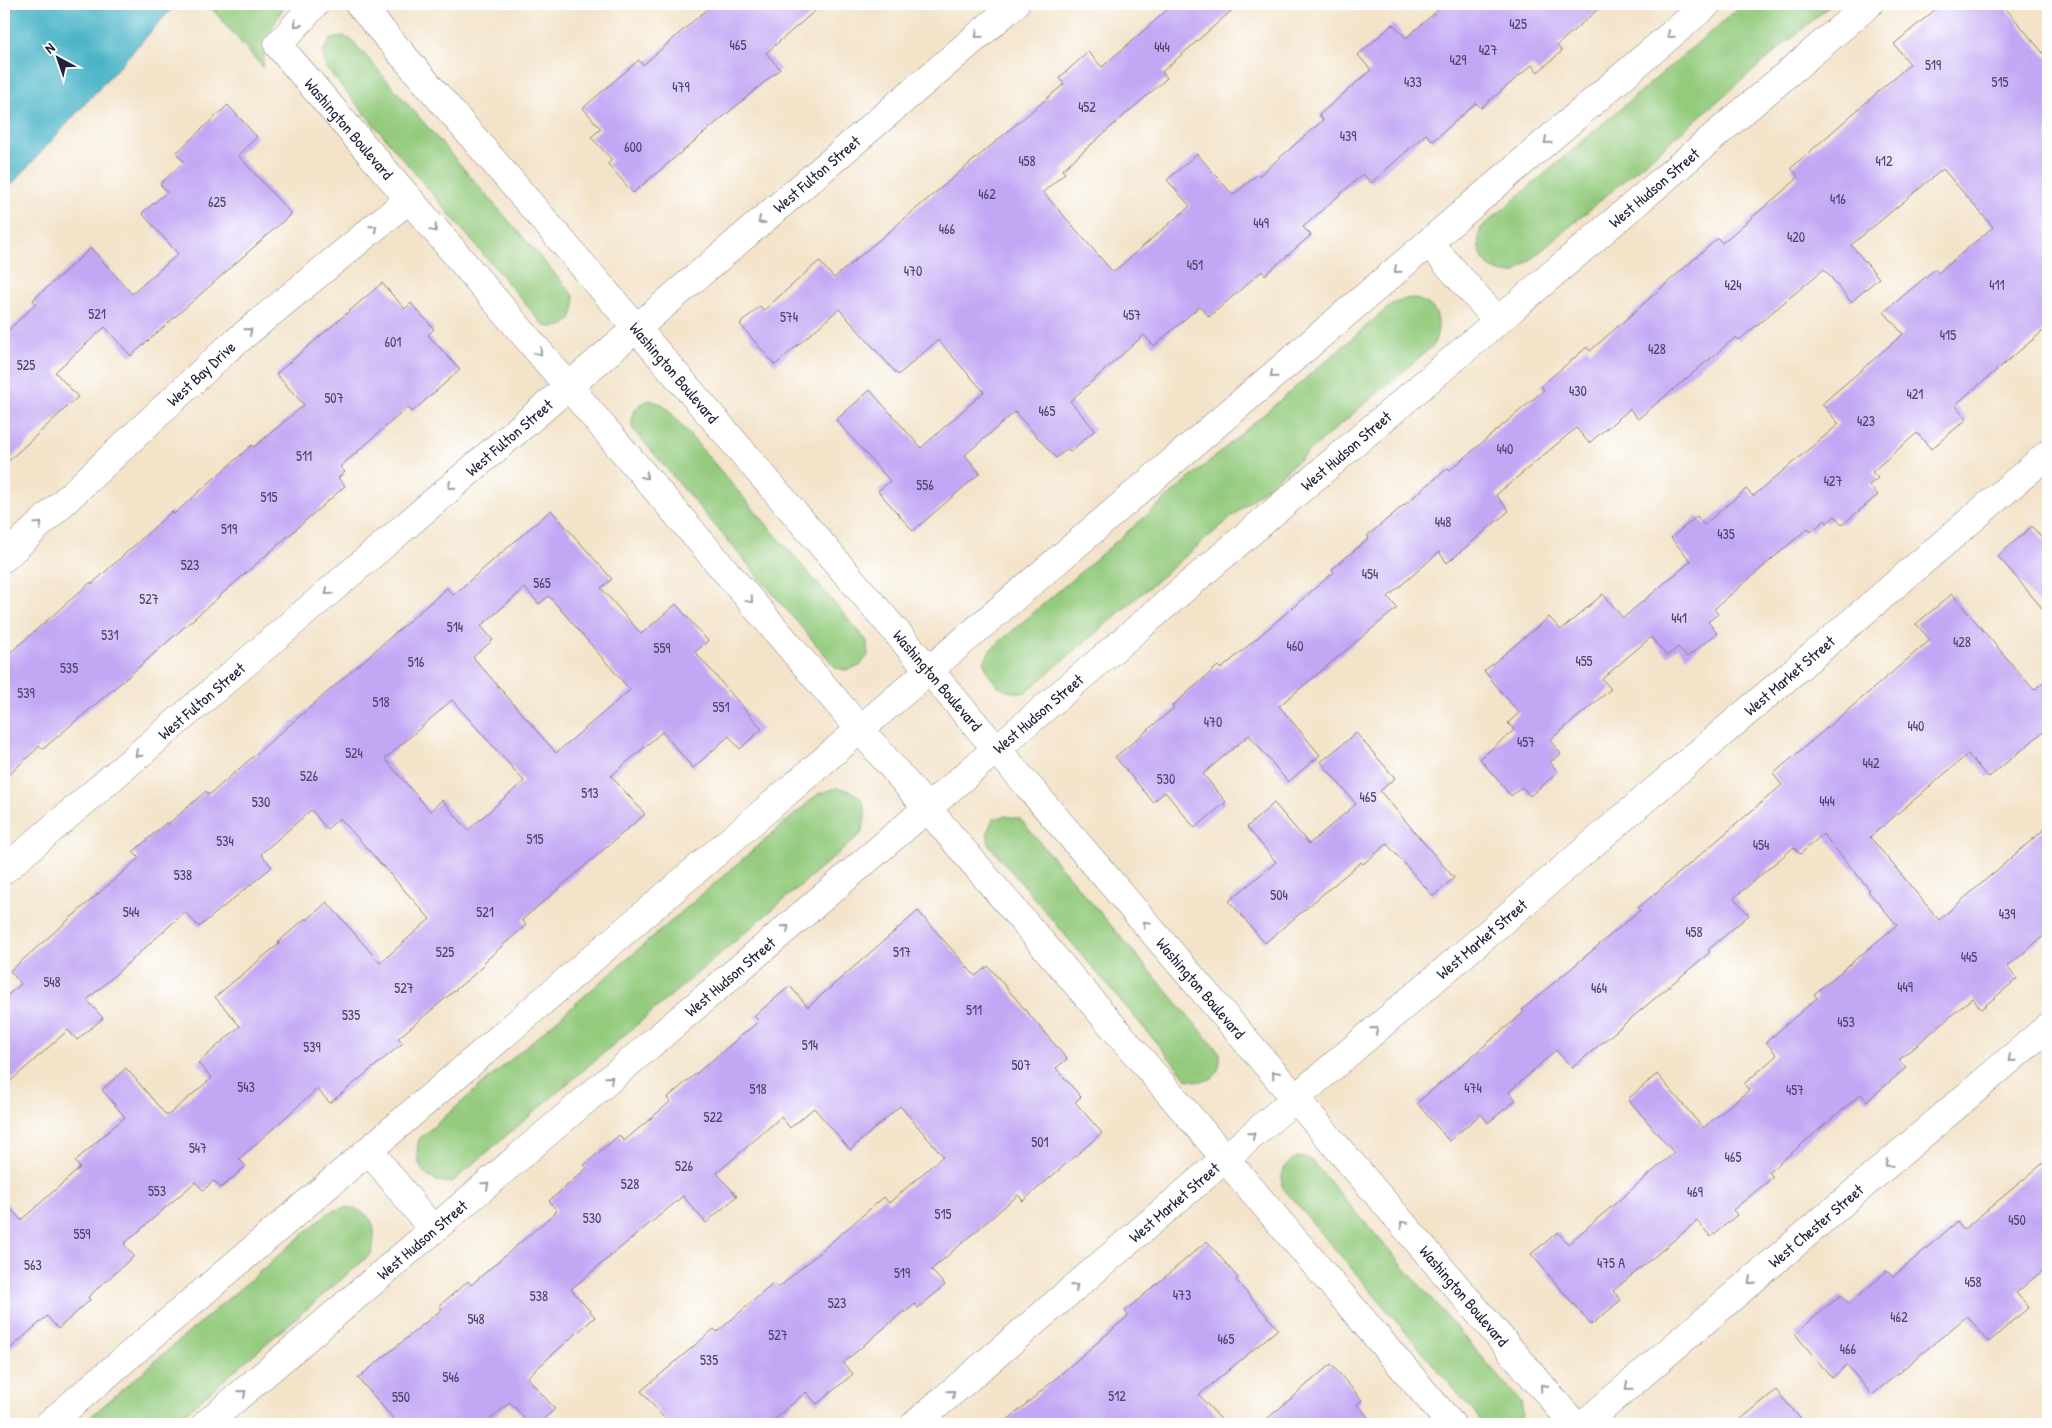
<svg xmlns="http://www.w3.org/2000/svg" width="2052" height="1428" viewBox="0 0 2052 1428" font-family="'Patrick Hand',sans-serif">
  <rect width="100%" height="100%" fill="#fff"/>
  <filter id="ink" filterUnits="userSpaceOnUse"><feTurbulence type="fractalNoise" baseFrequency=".02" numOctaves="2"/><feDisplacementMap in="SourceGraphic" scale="10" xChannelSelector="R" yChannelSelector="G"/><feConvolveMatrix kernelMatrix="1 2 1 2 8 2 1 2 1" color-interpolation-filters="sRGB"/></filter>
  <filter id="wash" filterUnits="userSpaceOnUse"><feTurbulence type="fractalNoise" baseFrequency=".0096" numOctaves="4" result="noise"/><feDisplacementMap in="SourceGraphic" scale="20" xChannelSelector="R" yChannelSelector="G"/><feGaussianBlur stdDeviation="1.12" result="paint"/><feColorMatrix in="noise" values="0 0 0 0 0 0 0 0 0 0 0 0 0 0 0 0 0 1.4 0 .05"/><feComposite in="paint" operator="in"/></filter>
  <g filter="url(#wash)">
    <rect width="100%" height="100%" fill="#f3e3c9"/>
    <path fill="#93ca7c" stroke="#5a765c" d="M 208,4 L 286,4 C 271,27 264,40 263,68 Z
      M 1743,4 L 1832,4 L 1515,273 C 1489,277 1472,253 1481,228 Z
      M 343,36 L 353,41 L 574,296 C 576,320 568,330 544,326 L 326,68 L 323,52 L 330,40 Z
      M 1409,298 C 1438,302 1443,319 1434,345 L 1026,692 C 1003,695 991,684 984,662 L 990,650 L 1392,304 Z
      M 650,400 L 664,405 L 867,641 L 868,655 L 860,666 L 846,670 L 836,668 L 632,428 C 632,412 634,406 650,400 Z
      M 836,788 C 865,791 870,808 861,834 L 452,1182 C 425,1185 412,1164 419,1139 L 818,794 Z
      M 1006,816 L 1020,819 L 1220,1053 C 1221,1078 1210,1085 1187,1079 L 989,845 L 987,832 L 993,819 Z
      M 1297,1157 L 1310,1159 L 1521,1402 L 1523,1414 L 1517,1424 L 1484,1424 L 1282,1187 C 1281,1171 1284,1165 1297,1157 Z
      M 345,1207 C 375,1211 378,1228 371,1254 L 172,1424 L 82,1424 L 328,1213 Z"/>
    <path fill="#49b4c7" stroke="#366b81" d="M 4,4 L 176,4 L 4,193 Z"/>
    <g id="blocks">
      <path fill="#c2a8f4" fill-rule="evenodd" d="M 713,4 L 823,4 L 766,53 L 780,69 L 633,193 L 608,164 L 612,160 L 591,137 L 601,129 L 583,108 L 639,60 L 643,65 Z
        M 1174,4 L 1239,4 L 1162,72 L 1167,78 L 1062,170 L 1065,173 L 1043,192 L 1113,272 L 1190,206 L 1167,180 L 1197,154 L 1233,195 L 1258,174 L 1259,176 L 1323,120 L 1319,115 L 1371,70 L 1358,55 L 1393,24 L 1406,38 L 1445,4 L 1604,4 L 1557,45 L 1562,51 L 1538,72 L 1532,65 L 1481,108 L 1476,103 L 1433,141 L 1426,134 L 1371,183 L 1363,174 L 1303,227 L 1311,235 L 1265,275 L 1262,271 L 1209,317 L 1200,306 L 1154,346 L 1144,335 L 1070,401 L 1095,430 L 1070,452 L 1067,449 L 1056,458 L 1015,412 L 965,455 L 980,473 L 913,531 L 878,491 L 890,481 L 836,420 L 870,390 L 921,448 L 984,392 L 938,340 L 898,375 L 839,309 L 775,365 L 740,324 L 760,306 L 764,310 L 819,261 L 834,278 L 1064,84 L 1059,78 L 1088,52 L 1102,67 Z
        M 1942,4 L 2002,4 L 2048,59 L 2048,327 L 1955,405 L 1967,419 L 1931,449 L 1917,433 L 1872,472 L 1878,478 L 1869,485 L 1878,495 L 1842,525 L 1835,516 L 1827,523 L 1825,520 L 1811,532 L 1808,528 L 1714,609 L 1718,614 L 1708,622 L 1717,633 L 1687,657 L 1678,647 L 1667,656 L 1651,637 L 1602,679 L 1611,689 L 1550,740 L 1561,754 L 1550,762 L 1558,772 L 1530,796 L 1522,787 L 1511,796 L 1480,759 L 1514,730 L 1508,723 L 1519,713 L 1484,671 L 1549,617 L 1561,630 L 1603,594 L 1623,618 L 1691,561 L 1671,538 L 1697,516 L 1704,525 L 1746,489 L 1753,496 L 1839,424 L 1822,404 L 1903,334 L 1884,312 L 1935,269 L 1938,273 L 1993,227 L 1943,169 L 1851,245 L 1879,278 L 1851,302 L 1824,269 L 1739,340 L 1736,337 L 1638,419 L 1630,409 L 1589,443 L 1576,428 L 1496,495 L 1509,511 L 1447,563 L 1439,552 L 1388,597 L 1397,608 L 1279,706 L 1320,755 L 1288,782 L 1249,735 L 1203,774 L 1226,802 L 1195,828 L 1165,792 L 1153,802 L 1115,757 L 1174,708 L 1172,706 L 1218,666 L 1221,669 L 1334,572 L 1332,569 L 1369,538 L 1367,536 L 1448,468 L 1450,470 L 1544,390 L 1541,386 L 1587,347 L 1590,351 L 1718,238 L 1722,243 L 1796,180 L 1798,176 L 1791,168 L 1910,64 L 1894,44 Z
        M 228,105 L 257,137 L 238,155 L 291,214 L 131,356 L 105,327 L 55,372 L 78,397 L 4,465 L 4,334 L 36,304 L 33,300 L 91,248 L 132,294 L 178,254 L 142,213 L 167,192 L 160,184 L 184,162 L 176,153 Z
        M 382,283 L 405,309 L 411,303 L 434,329 L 428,335 L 460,370 L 412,412 L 408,407 L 340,467 L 345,472 L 338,478 L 345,486 L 123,681 L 43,749 L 40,746 L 4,779 L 4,658 L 91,582 L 92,584 L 172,511 L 174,514 L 252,445 L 254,447 L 304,405 L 276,374 Z
        M 551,510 L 612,579 L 601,588 L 641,634 L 676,604 L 708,641 L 695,652 L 762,729 L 740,749 L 729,736 L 693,768 L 662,732 L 611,776 L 645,814 L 522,920 L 526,925 L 482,964 L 484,966 L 398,1038 L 403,1043 L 330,1103 L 317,1089 L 239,1159 L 246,1166 L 221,1188 L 214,1181 L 203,1190 L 195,1182 L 124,1244 L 134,1256 L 88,1297 L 90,1300 L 58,1329 L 47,1316 L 4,1354 L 4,1201 L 21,1220 L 80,1168 L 75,1161 L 125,1117 L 102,1090 L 126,1068 L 167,1116 L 212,1078 L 198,1063 L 240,1026 L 215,997 L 280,943 L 278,942 L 306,918 L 307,920 L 327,902 L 380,963 L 430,919 L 340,818 L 327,829 L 311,810 L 261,854 L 272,867 L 199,927 L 185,912 L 87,1000 L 103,1018 L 77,1040 L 68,1030 L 4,1087 L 4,998 L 21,984 L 10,971 L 139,858 L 133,852 L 166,823 L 167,825 L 206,791 L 209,795 L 447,588 L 453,595 ZM 525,588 L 539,604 L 549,596 L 630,690 L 556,753 L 473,657 L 493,640 L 481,626 ZM 452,700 L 524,781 L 468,830 L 442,800 L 430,811 L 385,759 Z
        M 2032,526 L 2048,546 L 2048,615 L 1998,556 Z
        M 1952,594 L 2034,690 L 2048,678 L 2048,728 L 1988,778 L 1968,754 L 1870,837 L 1939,920 L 2048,826 L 2048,932 L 2007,967 L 2017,979 L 1981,1009 L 1972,998 L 1899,1060 L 1906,1068 L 1867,1101 L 1861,1094 L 1769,1172 L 1773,1177 L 1733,1210 L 1737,1215 L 1711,1237 L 1697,1221 L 1613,1291 L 1621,1300 L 1591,1325 L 1531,1254 L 1558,1232 L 1568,1244 L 1674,1153 L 1628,1099 L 1657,1074 L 1703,1128 L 1749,1090 L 1744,1084 L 1777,1055 L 1766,1042 L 1817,998 L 1814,994 L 1897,925 L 1868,891 L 1870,890 L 1823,834 L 1800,854 L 1794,847 L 1734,898 L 1749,915 L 1708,950 L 1710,952 L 1572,1068 L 1556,1050 L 1509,1092 L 1516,1100 L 1488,1123 L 1481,1114 L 1449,1141 L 1417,1103 L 1524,1012 L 1522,1010 L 1640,910 L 1638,908 L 1782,785 L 1773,774 L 1930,640 L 1916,624 Z
        M 1356,733 L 1395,778 L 1380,791 L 1454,878 L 1433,896 L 1387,844 L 1363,864 L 1361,862 L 1265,943 L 1229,901 L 1276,862 L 1247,827 L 1274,803 L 1309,844 L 1356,804 L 1321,762 Z
        M 918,911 L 975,976 L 988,966 L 1067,1059 L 1056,1068 L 1081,1097 L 1075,1102 L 1102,1133 L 1023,1201 L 1018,1195 L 931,1270 L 945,1285 L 918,1308 L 915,1304 L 905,1313 L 904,1311 L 843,1363 L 853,1374 L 817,1404 L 806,1392 L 769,1424 L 669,1424 L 641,1391 L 714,1329 L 717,1332 L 774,1283 L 778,1288 L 884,1197 L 889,1203 L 943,1156 L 900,1106 L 850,1150 L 814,1108 L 790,1128 L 781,1117 L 717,1173 L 737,1196 L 706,1223 L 683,1196 L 571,1289 L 595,1317 L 527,1377 L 555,1409 L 538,1424 L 529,1424 L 510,1402 L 485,1424 L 398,1424 L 358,1378 L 442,1309 L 439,1306 L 468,1281 L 471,1285 L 557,1211 L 549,1201 L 587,1168 L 584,1165 L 619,1135 L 624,1141 L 670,1102 L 667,1098 L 759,1021 L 754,1016 L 790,986 L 808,1007 Z
        M 2048,1159 L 2048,1266 L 2016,1293 L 2029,1307 L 1989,1342 L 1967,1316 L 1872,1395 L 1847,1365 L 1832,1378 L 1795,1334 L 1841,1295 L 1849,1304 L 1887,1271 L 1893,1277 L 1957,1222 L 1963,1230 Z
        M 1207,1241 L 1238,1278 L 1236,1280 L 1278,1329 L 1199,1395 L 1225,1424 L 1003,1424 L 1128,1316 L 1125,1311 Z
        M 1331,1364 L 1362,1400 L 1357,1404 L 1374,1424 L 1261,1424 Z
        M 1776,1390 L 1805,1424 L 1735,1424 Z"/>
    </g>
  </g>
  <g filter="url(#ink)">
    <use href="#blocks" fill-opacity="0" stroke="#8a8282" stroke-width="1"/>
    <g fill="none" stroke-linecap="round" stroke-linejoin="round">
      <g stroke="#8a8282" stroke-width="29">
        <g id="minor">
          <path id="s1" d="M 315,4 L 278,45 L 1451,1424"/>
          <path id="s2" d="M 359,4 L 1574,1424"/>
          <path d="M 1429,243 L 1498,321"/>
          <path id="s3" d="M 4,558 L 227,349 L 409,199"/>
          <path id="s4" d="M 4,870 L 1015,4"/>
          <path d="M 369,1150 L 433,1230"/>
          <path d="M 49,1424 L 1707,4"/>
          <path id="s5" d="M 206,1424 L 1869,4"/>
          <path id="s6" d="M 915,1424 L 2048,454"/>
          <path id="s7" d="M 1584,1424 L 2048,1027"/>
        </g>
      </g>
      <use href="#minor" stroke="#fff" stroke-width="28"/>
    </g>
    <defs><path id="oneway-chevron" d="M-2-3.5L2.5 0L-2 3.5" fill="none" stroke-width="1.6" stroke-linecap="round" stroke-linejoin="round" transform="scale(1.25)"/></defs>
    <g stroke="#9c9ca7">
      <use href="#oneway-chevron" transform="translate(297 24) rotate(132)"/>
      <use href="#oneway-chevron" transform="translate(978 35) rotate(139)"/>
      <use href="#oneway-chevron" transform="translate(1670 35) rotate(139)"/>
      <use href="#oneway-chevron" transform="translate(1547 141) rotate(139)"/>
      <use href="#oneway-chevron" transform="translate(761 221) rotate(139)"/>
      <use href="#oneway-chevron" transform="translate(374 228) rotate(-40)"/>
      <use href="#oneway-chevron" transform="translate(434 229) rotate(50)"/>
      <use href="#oneway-chevron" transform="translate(1397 270) rotate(139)"/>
      <use href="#oneway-chevron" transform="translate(249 331) rotate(-40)"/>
      <use href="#oneway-chevron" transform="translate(539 352) rotate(50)"/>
      <use href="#oneway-chevron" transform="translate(1273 375) rotate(139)"/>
      <use href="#oneway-chevron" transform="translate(645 476) rotate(50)"/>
      <use href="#oneway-chevron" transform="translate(451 486) rotate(139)"/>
      <use href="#oneway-chevron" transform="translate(39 525) rotate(-43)"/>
      <use href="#oneway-chevron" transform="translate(328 592) rotate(139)"/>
      <use href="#oneway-chevron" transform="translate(750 600) rotate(50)"/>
      <use href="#oneway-chevron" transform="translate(138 754) rotate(139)"/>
      <use href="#oneway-chevron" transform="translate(1146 924) rotate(-131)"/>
      <use href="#oneway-chevron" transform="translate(786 928) rotate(-41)"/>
      <use href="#oneway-chevron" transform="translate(1375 1030) rotate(-41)"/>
      <use href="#oneway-chevron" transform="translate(2011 1059) rotate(139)"/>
      <use href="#oneway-chevron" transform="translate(1275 1074) rotate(-131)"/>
      <use href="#oneway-chevron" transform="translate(610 1079) rotate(-41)"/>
      <use href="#oneway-chevron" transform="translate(1252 1135) rotate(-40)"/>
      <use href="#oneway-chevron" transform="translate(1888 1164) rotate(139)"/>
      <use href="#oneway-chevron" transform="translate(486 1185) rotate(-41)"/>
      <use href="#oneway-chevron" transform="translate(1403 1224) rotate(-131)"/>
      <use href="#oneway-chevron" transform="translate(1751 1281) rotate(139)"/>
      <use href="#oneway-chevron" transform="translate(1075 1287) rotate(-41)"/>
      <use href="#oneway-chevron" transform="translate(1543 1387) rotate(-131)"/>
      <use href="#oneway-chevron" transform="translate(1628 1387) rotate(139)"/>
      <use href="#oneway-chevron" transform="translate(243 1393) rotate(-40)"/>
      <use href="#oneway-chevron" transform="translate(952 1393) rotate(-41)"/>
    </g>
  </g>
  <g text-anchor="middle" stroke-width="4.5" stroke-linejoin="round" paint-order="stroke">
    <g font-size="14" fill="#4a4469">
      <text x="1518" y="29">425</text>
      <text x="738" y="50">465</text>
      <text x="1162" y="52">444</text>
      <text x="1488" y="55">427</text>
      <text x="1458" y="65">429</text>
      <text x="1933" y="70">519</text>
      <text x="1413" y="87">433</text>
      <text x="2000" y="87">515</text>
      <text x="681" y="92">479</text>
      <text x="1087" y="112">452</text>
      <text x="1348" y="141">439</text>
      <text x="633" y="152">600</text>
      <text x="1027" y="166">458</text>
      <text x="1884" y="166">412</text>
      <text x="987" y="199">462</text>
      <text x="1838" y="204">416</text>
      <text x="217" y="207">625</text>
      <text x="1261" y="228">449</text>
      <text x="947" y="234">466</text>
      <text x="1796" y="242">420</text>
      <text x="1195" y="270">451</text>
      <text x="913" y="276">470</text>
      <text x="1733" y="290">424</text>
      <text x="1997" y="290">411</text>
      <text x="97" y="319">521</text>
      <text x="1132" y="320">457</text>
      <text x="789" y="322">574</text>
      <text x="1948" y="340">415</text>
      <text x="393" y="347">601</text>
      <text x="1657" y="354">428</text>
      <text x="26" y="370">525</text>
      <text x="1578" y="396">430</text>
      <text x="1915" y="399">421</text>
      <text x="334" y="403">507</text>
      <text x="1047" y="416">465</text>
      <text x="1866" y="426">423</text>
      <text x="1505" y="454">440</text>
      <text x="304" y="461">511</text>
      <text x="1833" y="486">427</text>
      <text x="925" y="490">556</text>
      <text x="269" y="502">515</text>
      <text x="1443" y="527">448</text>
      <text x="229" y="534">519</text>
      <text x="1726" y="539">435</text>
      <text x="190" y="570">523</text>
      <text x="1370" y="579">454</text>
      <text x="542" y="588">565</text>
      <text x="149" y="604">527</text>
      <text x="1679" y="623">441</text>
      <text x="455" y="632">514</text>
      <text x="110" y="640">531</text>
      <text x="1962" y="647">428</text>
      <text x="1295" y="651">460</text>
      <text x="662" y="653">559</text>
      <text x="1584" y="666">455</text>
      <text x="416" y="667">516</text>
      <text x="69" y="673">535</text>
      <text x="26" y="698">539</text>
      <text x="381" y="707">518</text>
      <text x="721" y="712">551</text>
      <text x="1213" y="727">470</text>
      <text x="1916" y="731">440</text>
      <text x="1526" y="747">457</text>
      <text x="354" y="758">524</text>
      <text x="1871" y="768">442</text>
      <text x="309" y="781">526</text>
      <text x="1166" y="784">530</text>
      <text x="590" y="798">513</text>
      <text x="1368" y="802">465</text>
      <text x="1827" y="806">444</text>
      <text x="261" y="807">530</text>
      <text x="535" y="844">515</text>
      <text x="225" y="846">534</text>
      <text x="1761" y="850">454</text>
      <text x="183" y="880">538</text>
      <text x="1279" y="900">504</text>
      <text x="131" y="917">544</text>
      <text x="485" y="917">521</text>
      <text x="2007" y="919">439</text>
      <text x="1694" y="937">458</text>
      <text x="445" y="957">525</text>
      <text x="902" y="957">517</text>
      <text x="1969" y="962">445</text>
      <text x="52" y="987">548</text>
      <text x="1905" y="992">449</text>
      <text x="404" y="993">527</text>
      <text x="1599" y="993">464</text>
      <text x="974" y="1015">511</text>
      <text x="351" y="1020">535</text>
      <text x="1846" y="1027">453</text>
      <text x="810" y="1050">514</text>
      <text x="312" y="1052">539</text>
      <text x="1021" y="1070">507</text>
      <text x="246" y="1092">543</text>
      <text x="1473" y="1093">474</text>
      <text x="758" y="1094">518</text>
      <text x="1795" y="1095">457</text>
      <text x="713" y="1122">522</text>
      <text x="1040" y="1147">501</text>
      <text x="198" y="1153">547</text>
      <text x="1733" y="1162">465</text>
      <text x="684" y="1171">526</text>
      <text x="630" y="1189">528</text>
      <text x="157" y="1196">553</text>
      <text x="1695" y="1197">469</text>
      <text x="943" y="1219">515</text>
      <text x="592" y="1223">530</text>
      <text x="2017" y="1225">450</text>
      <text x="82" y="1239">559</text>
      <text x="1611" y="1268">475 A</text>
      <text x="33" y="1270">563</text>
      <text x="902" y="1278">519</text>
      <text x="1973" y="1287">458</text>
      <text x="1182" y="1300">473</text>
      <text x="539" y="1301">538</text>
      <text x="837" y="1308">523</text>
      <text x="1899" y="1322">462</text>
      <text x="476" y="1324">548</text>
      <text x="778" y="1340">527</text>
      <text x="1226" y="1344">465</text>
      <text x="1848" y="1354">466</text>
      <text x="709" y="1365">535</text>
      <text x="451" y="1382">546</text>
      <text x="1117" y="1401">512</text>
      <text x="401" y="1402">550</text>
    </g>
    <g font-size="16" fill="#22223b" stroke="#fff">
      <text dy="6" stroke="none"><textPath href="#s1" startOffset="165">Washington Boulevard</textPath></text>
      <text dy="6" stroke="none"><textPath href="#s4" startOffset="1070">West Fulton Street</textPath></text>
      <text dy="6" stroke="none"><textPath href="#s5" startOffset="1904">West Hudson Street</textPath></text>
      <text dy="6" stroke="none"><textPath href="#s2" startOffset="485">Washington Boulevard</textPath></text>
      <text dy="6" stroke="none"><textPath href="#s3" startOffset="270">West Bay Drive</textPath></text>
      <text dy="6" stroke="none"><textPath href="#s4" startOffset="665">West Fulton Street</textPath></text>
      <text dy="6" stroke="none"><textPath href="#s5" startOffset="1499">West Hudson Street</textPath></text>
      <text dy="6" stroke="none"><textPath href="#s6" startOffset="1151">West Market Street</textPath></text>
      <text dy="6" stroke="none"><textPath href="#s2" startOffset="890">Washington Boulevard</textPath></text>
      <text dy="6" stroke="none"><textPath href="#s4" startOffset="260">West Fulton Street</textPath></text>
      <text dy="6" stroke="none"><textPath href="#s5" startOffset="1094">West Hudson Street</textPath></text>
      <text dy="6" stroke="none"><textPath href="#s6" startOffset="746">West Market Street</textPath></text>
      <text dy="6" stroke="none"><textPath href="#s5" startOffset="689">West Hudson Street</textPath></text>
      <text dy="6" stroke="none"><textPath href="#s2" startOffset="1295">Washington Boulevard</textPath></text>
      <text dy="6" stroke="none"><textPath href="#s6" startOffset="341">West Market Street</textPath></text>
      <text dy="6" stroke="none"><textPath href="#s7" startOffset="305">West Chester Street</textPath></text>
      <text dy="6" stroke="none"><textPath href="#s5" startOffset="284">West Hudson Street</textPath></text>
      <text dy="6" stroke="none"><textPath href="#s2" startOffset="1700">Washington Boulevard</textPath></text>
    </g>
  </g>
  <rect width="2052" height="1428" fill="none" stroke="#fff" stroke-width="20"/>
  <g transform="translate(58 58) rotate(320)" stroke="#ffffff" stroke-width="4" paint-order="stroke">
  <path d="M0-4L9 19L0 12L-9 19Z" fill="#22223b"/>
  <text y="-8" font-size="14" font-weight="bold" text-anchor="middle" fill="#22223b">N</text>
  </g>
</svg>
